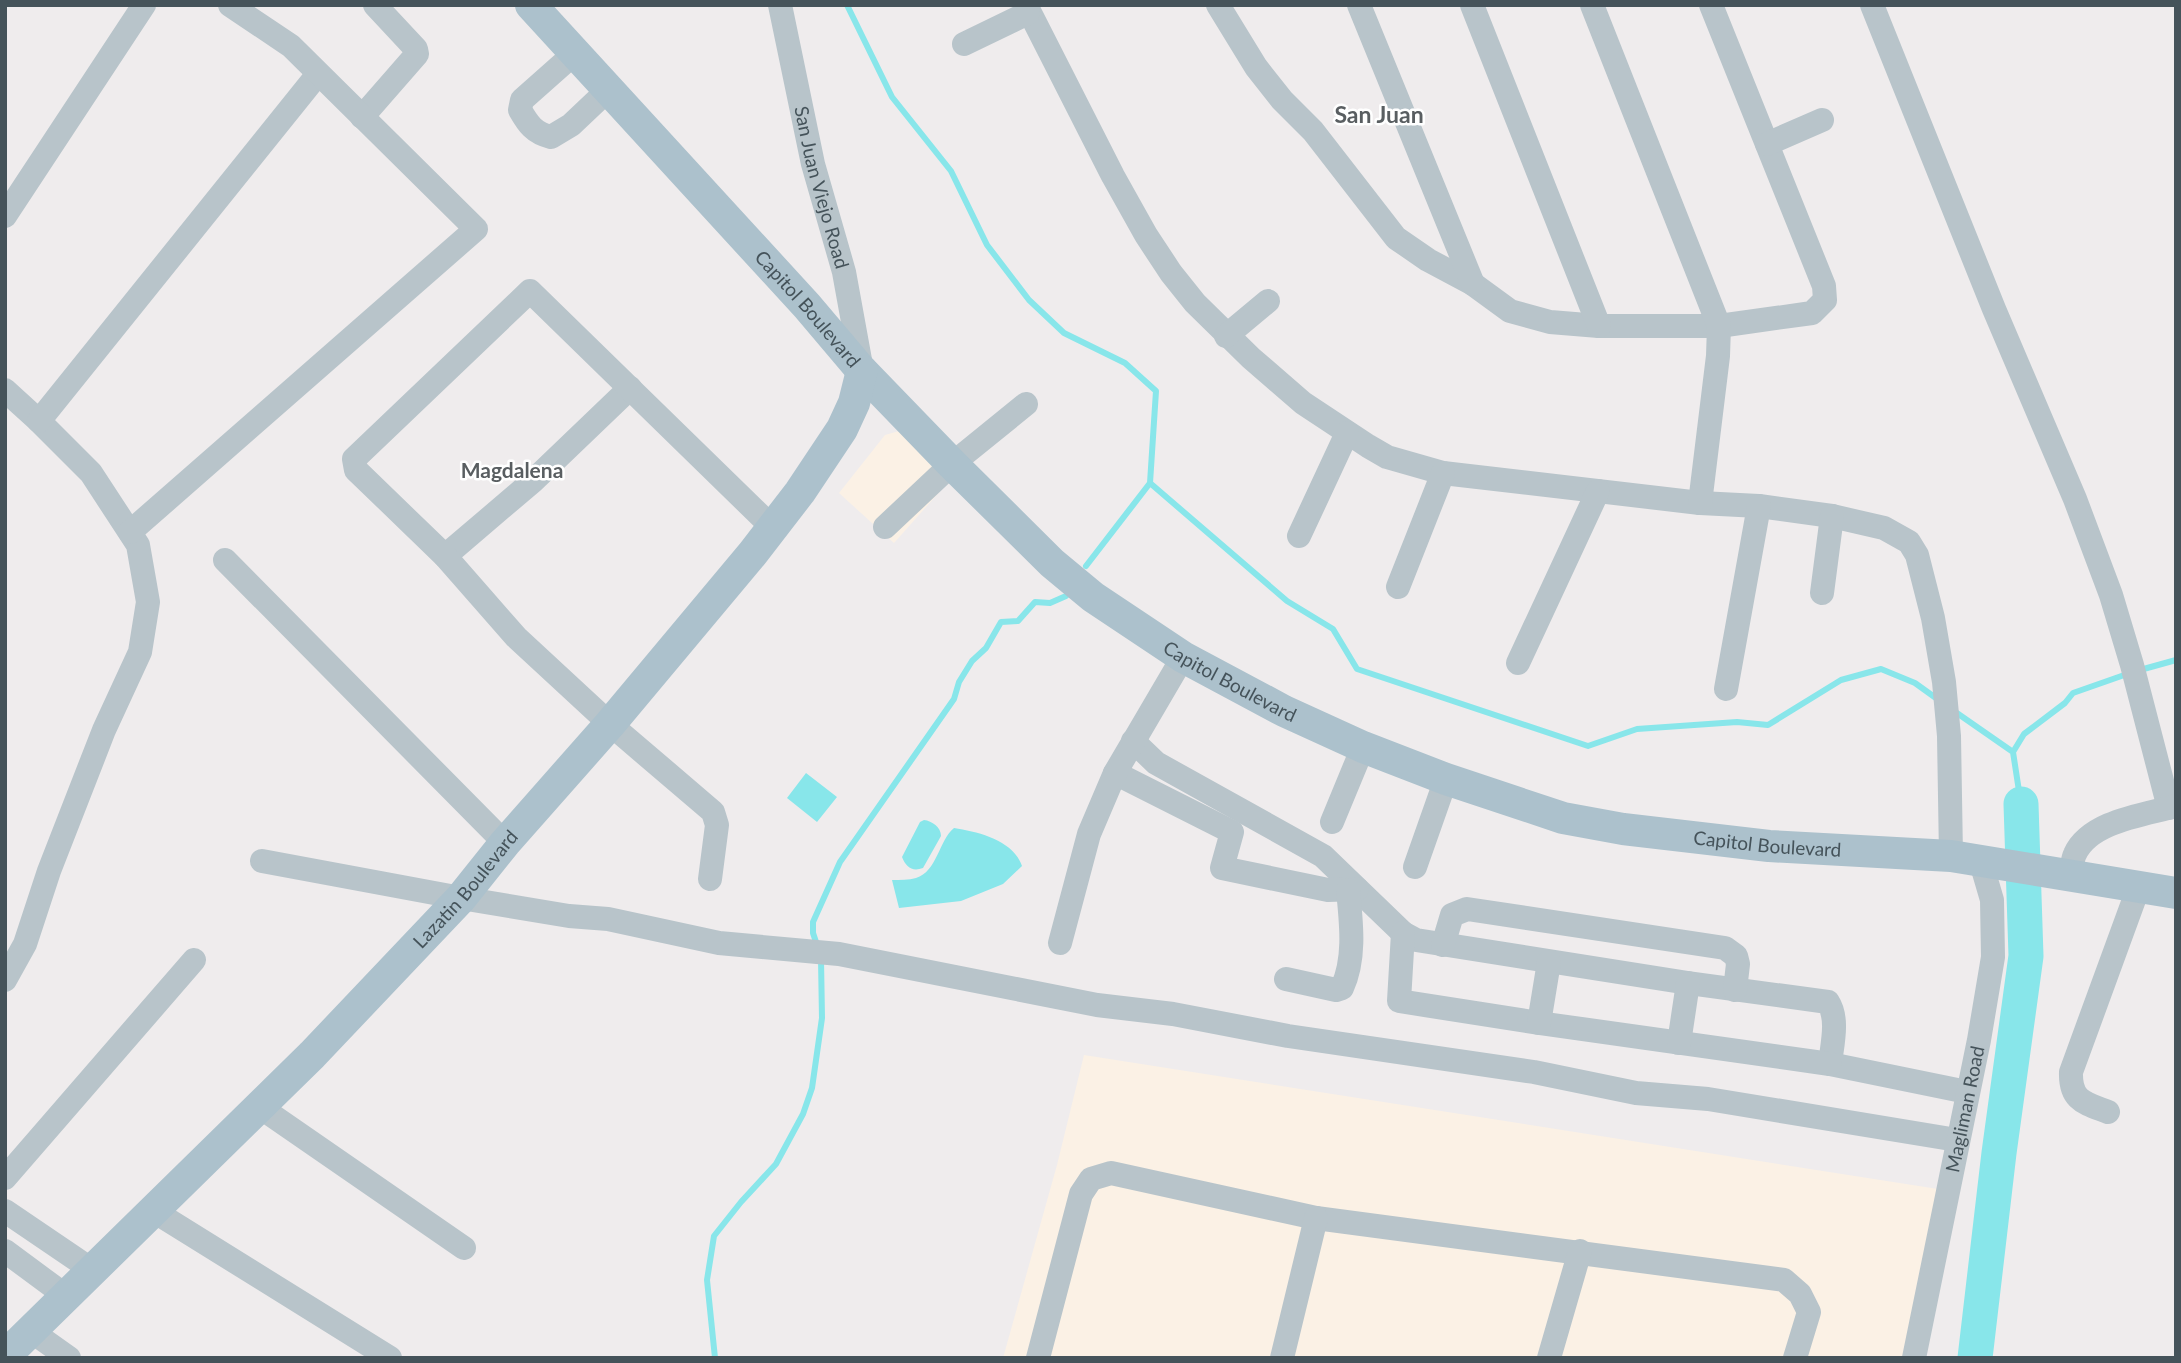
<svg xmlns="http://www.w3.org/2000/svg" width="2181" height="1363" viewBox="0 0 2181 1363" font-family="Lato,sans-serif">
  <rect width="100%" height="100%" fill="#efeced"/>
  <path fill="#fbf1e5" d="M 899,431 L 950,480 L 894,543 L 839,493 L 885,435 Z
    M 1084,1055 L 1938,1189 L 1904,1358 L 1003,1358 L 1057,1165 Z"/>
  <path fill="#88e6ea" d="M 806,773 L 837,797 L 817,822 L 787,798 Z
    M 924,820 C 932,821 941,827 941,836 L 923,868 C 912,872 906,867 902,857 L 920,822 Z
    M 954,828 C 979,832 1013,840 1022,866 L 1003,884 L 961,901 L 899,908 L 892,880 C 900,880 909,880 916,878 C 937,872 939,840 954,828 Z"/>
  <g fill="none" stroke-linecap="round" stroke-linejoin="round">
    <path stroke="#88e6ea" stroke-width="6" d="M 847,5 L 892,97 L 951,171 L 987,245 L 1029,300 L 1064,333 L 1125,363 L 1156,391 L 1150,483 L 1287,601 L 1333,629 L 1357,669 L 1588,746 L 1637,729 L 1737,722 L 1768,725 L 1841,680 L 1881,669 L 1915,683 L 1940,701
      M 1086,566 L 1150,483
      M 2140,670 L 2176,660
      M 1954,711 L 2013,752
      M 2021,804 L 2013,752 L 2024,734 L 2065,703 L 2073,693 L 2130,673
      M 817,945 L 813,933 L 813,922 L 840,862 L 954,699 L 959,682 L 972,661 L 986,648 L 1001,622 L 1018,621 L 1035,602 L 1050,603 L 1066,596
      M 715,1358 L 707,1280 L 714,1236 L 741,1202 L 776,1164 L 803,1114 L 812,1088 L 822,1018 L 821,959"/>
    <path stroke="#88e6ea" stroke-width="35" d="M 1975,1358 L 1999,1153 L 2026,956 L 2021,804"/>
    <g stroke="#b8c4ca" stroke-width="24">
      <path id="s1" d="M 780,5 L 813,164 L 844,272 L 862,371"/>
      <path d="M 1026,5 L 1113,176 L 1146,235 L 1171,273 L 1195,303 L 1251,358 L 1303,403 L 1368,446 L 1387,457 L 1443,473 L 1700,503 L 1759,506 L 1832,516 L 1884,528 L 1909,542 L 1917,555 L 1933,618 L 1944,682 L 1949,736 L 1951,856"/>
      <path d="M 1218,5 L 1256,67 L 1282,100 L 1313,131 L 1396,238 L 1428,260 L 1473,284 L 1510,311 L 1550,322 L 1599,326 L 1719,326 L 1812,313 L 1825,300 L 1824,286 L 1711,5"/>
      <path d="M 1359,5 L 1473,284"/>
      <path d="M 1472,5 L 1599,326"/>
      <path d="M 1592,5 L 1719,326 L 1718,356 L 1700,503"/>
      <path d="M 1872,5 L 1994,309 L 2075,499 L 2111,595 L 2132,665 L 2169,808"/>
      <path d="M 964,44 L 1028,13"/>
      <path d="M 575,53 L 522,100 L 520,110 C 528,124 534,133 551,137 L 571,125 L 608,90"/>
      <path d="M 362,117 L 417,54 L 416,49 L 375,5"/>
      <path d="M 1767,144 L 1822,120"/>
      <path d="M 5,216 L 144,5"/>
      <path d="M 1226,336 L 1268,301"/>
      <path d="M 5,390 L 39,421 L 91,473 L 138,545 L 148,602 L 140,652 L 104,730 L 49,871 L 25,944 L 5,980"/>
      <path d="M 39,421 L 318,74"/>
      <path d="M 885,527 L 952,464 L 1026,404"/>
      <path d="M 130,532 L 476,229 L 291,46 L 230,5"/>
      <path d="M 1299,536 L 1347,433"/>
      <path d="M 445,556 L 533,481 L 630,388"/>
      <path d="M 225,560 L 505,843"/>
      <path d="M 1398,587 L 1443,473"/>
      <path d="M 1822,593 L 1832,516"/>
      <path d="M 1518,663 L 1598,491"/>
      <path d="M 1726,689 L 1759,506"/>
      <path d="M 1133,741 L 1156,763 L 1323,856 L 1403,933 L 1416,940 L 1688,983 L 1828,1002 C 1839,1019 1832,1045 1830,1064 L 1967,1092"/>
      <path d="M 1115,773 L 1232,832 L 1222,868 L 1328,890 L 1357,889"/>
      <path d="M 1332,822 L 1363,747"/>
      <path d="M 262,861 L 461,898 L 569,916 L 608,919 L 719,943 L 839,954 L 1097,1005 L 1173,1014 L 1288,1036 L 1534,1072 L 1636,1093 L 1708,1099 L 1957,1140"/>
      <path d="M 1415,867 L 1446,779"/>
      <path d="M 2070,875 C 2072,869 2072,860 2075,854 C 2090,821 2144,815 2176,806"/>
      <path d="M 710,879 L 717,825 L 713,812 L 610,724 L 516,637 L 445,556 L 356,470 L 354,459 L 530,291 L 773,528"/>
      <path d="M 1403,933 L 1399,1001 L 1539,1023 L 1830,1064"/>
      <path d="M 1060,943 L 1089,834 L 1115,773 L 1183,657"/>
      <path d="M 1443,945 L 1452,915 L 1467,909 L 1725,948 L 1736,956 L 1738,964 L 1735,990"/>
      <path d="M 1286,979 L 1336,990 L 1342,988 C 1356,958 1351,921 1348,890"/>
      <path d="M 1539,1023 L 1549,962"/>
      <path d="M 1679,1043 L 1688,983"/>
      <path d="M 260,1107 L 464,1248"/>
      <path d="M 2108,1112 C 2085,1103 2070,1101 2071,1072 L 2139,886"/>
      <path d="M 5,1178 L 194,960"/>
      <path d="M 152,1210 L 390,1358"/>
      <path d="M 5,1211 L 92,1270"/>
      <path d="M 5,1251 L 66,1296"/>
      <path d="M 31,1331 L 69,1358"/>
      <path d="M 1038,1358 L 1081,1194 L 1091,1179 L 1111,1173 L 1316,1218 L 1784,1280 L 1800,1294 L 1809,1312 L 1795,1358"/>
      <path d="M 1282,1358 L 1316,1218"/>
      <path d="M 1549,1358 L 1580,1251"/>
      <path id="s2" d="M 1914,1358 L 1979,1040 L 1993,957 L 1992,900 L 1980,859"/>
    </g>
    <g stroke="#acc1cc" stroke-width="32">
      <path id="s3" d="M 531,5 L 807,306 L 862,371 L 952,464 L 1052,563 L 1093,597 L 1183,657 L 1284,711 L 1363,747 L 1446,779 L 1563,818 L 1623,829 L 1769,846 L 1951,856 L 2176,893"/>
      <path id="s4" d="M 5,1356 L 312,1055 L 461,898 L 505,843 L 610,724 L 753,553 L 800,492 L 842,429 L 854,403 L 862,371"/>
    </g>
  </g>
  <g text-anchor="middle" stroke-width="5" stroke-linejoin="round" paint-order="stroke">
    <g font-size="19" fill="#45535a" stroke="#fff">
      <text dy="7" stroke="none"><textPath href="#s1" startOffset="187">San Juan Viejo Road</textPath></text>
      <text dy="7" stroke="none"><textPath href="#s3" startOffset="411">Capitol Boulevard</textPath></text>
      <text dy="7" stroke="none"><textPath href="#s3" startOffset="978">Capitol Boulevard</textPath></text>
      <text dy="7" stroke="none"><textPath href="#s3" startOffset="1545">Capitol Boulevard</textPath></text>
      <text dy="7" stroke="none"><textPath href="#s4" startOffset="656">Lazatin Boulevard</textPath></text>
      <text dy="7" stroke="none"><textPath href="#s2" startOffset="254">Magliman Road</textPath></text>
    </g>
    <g font-size="21" font-weight="bold" fill="#595e61" stroke="#fff">
      <text x="512" y="478">Magdalena</text>
    </g>
    <g font-size="23" font-weight="bold" fill="#595e61" stroke="#fff">
      <text x="1379" y="123">San Juan</text>
    </g>
  </g>
  <rect width="2181" height="1363" fill="none" stroke="#45535a" stroke-width="14"/>
</svg>
